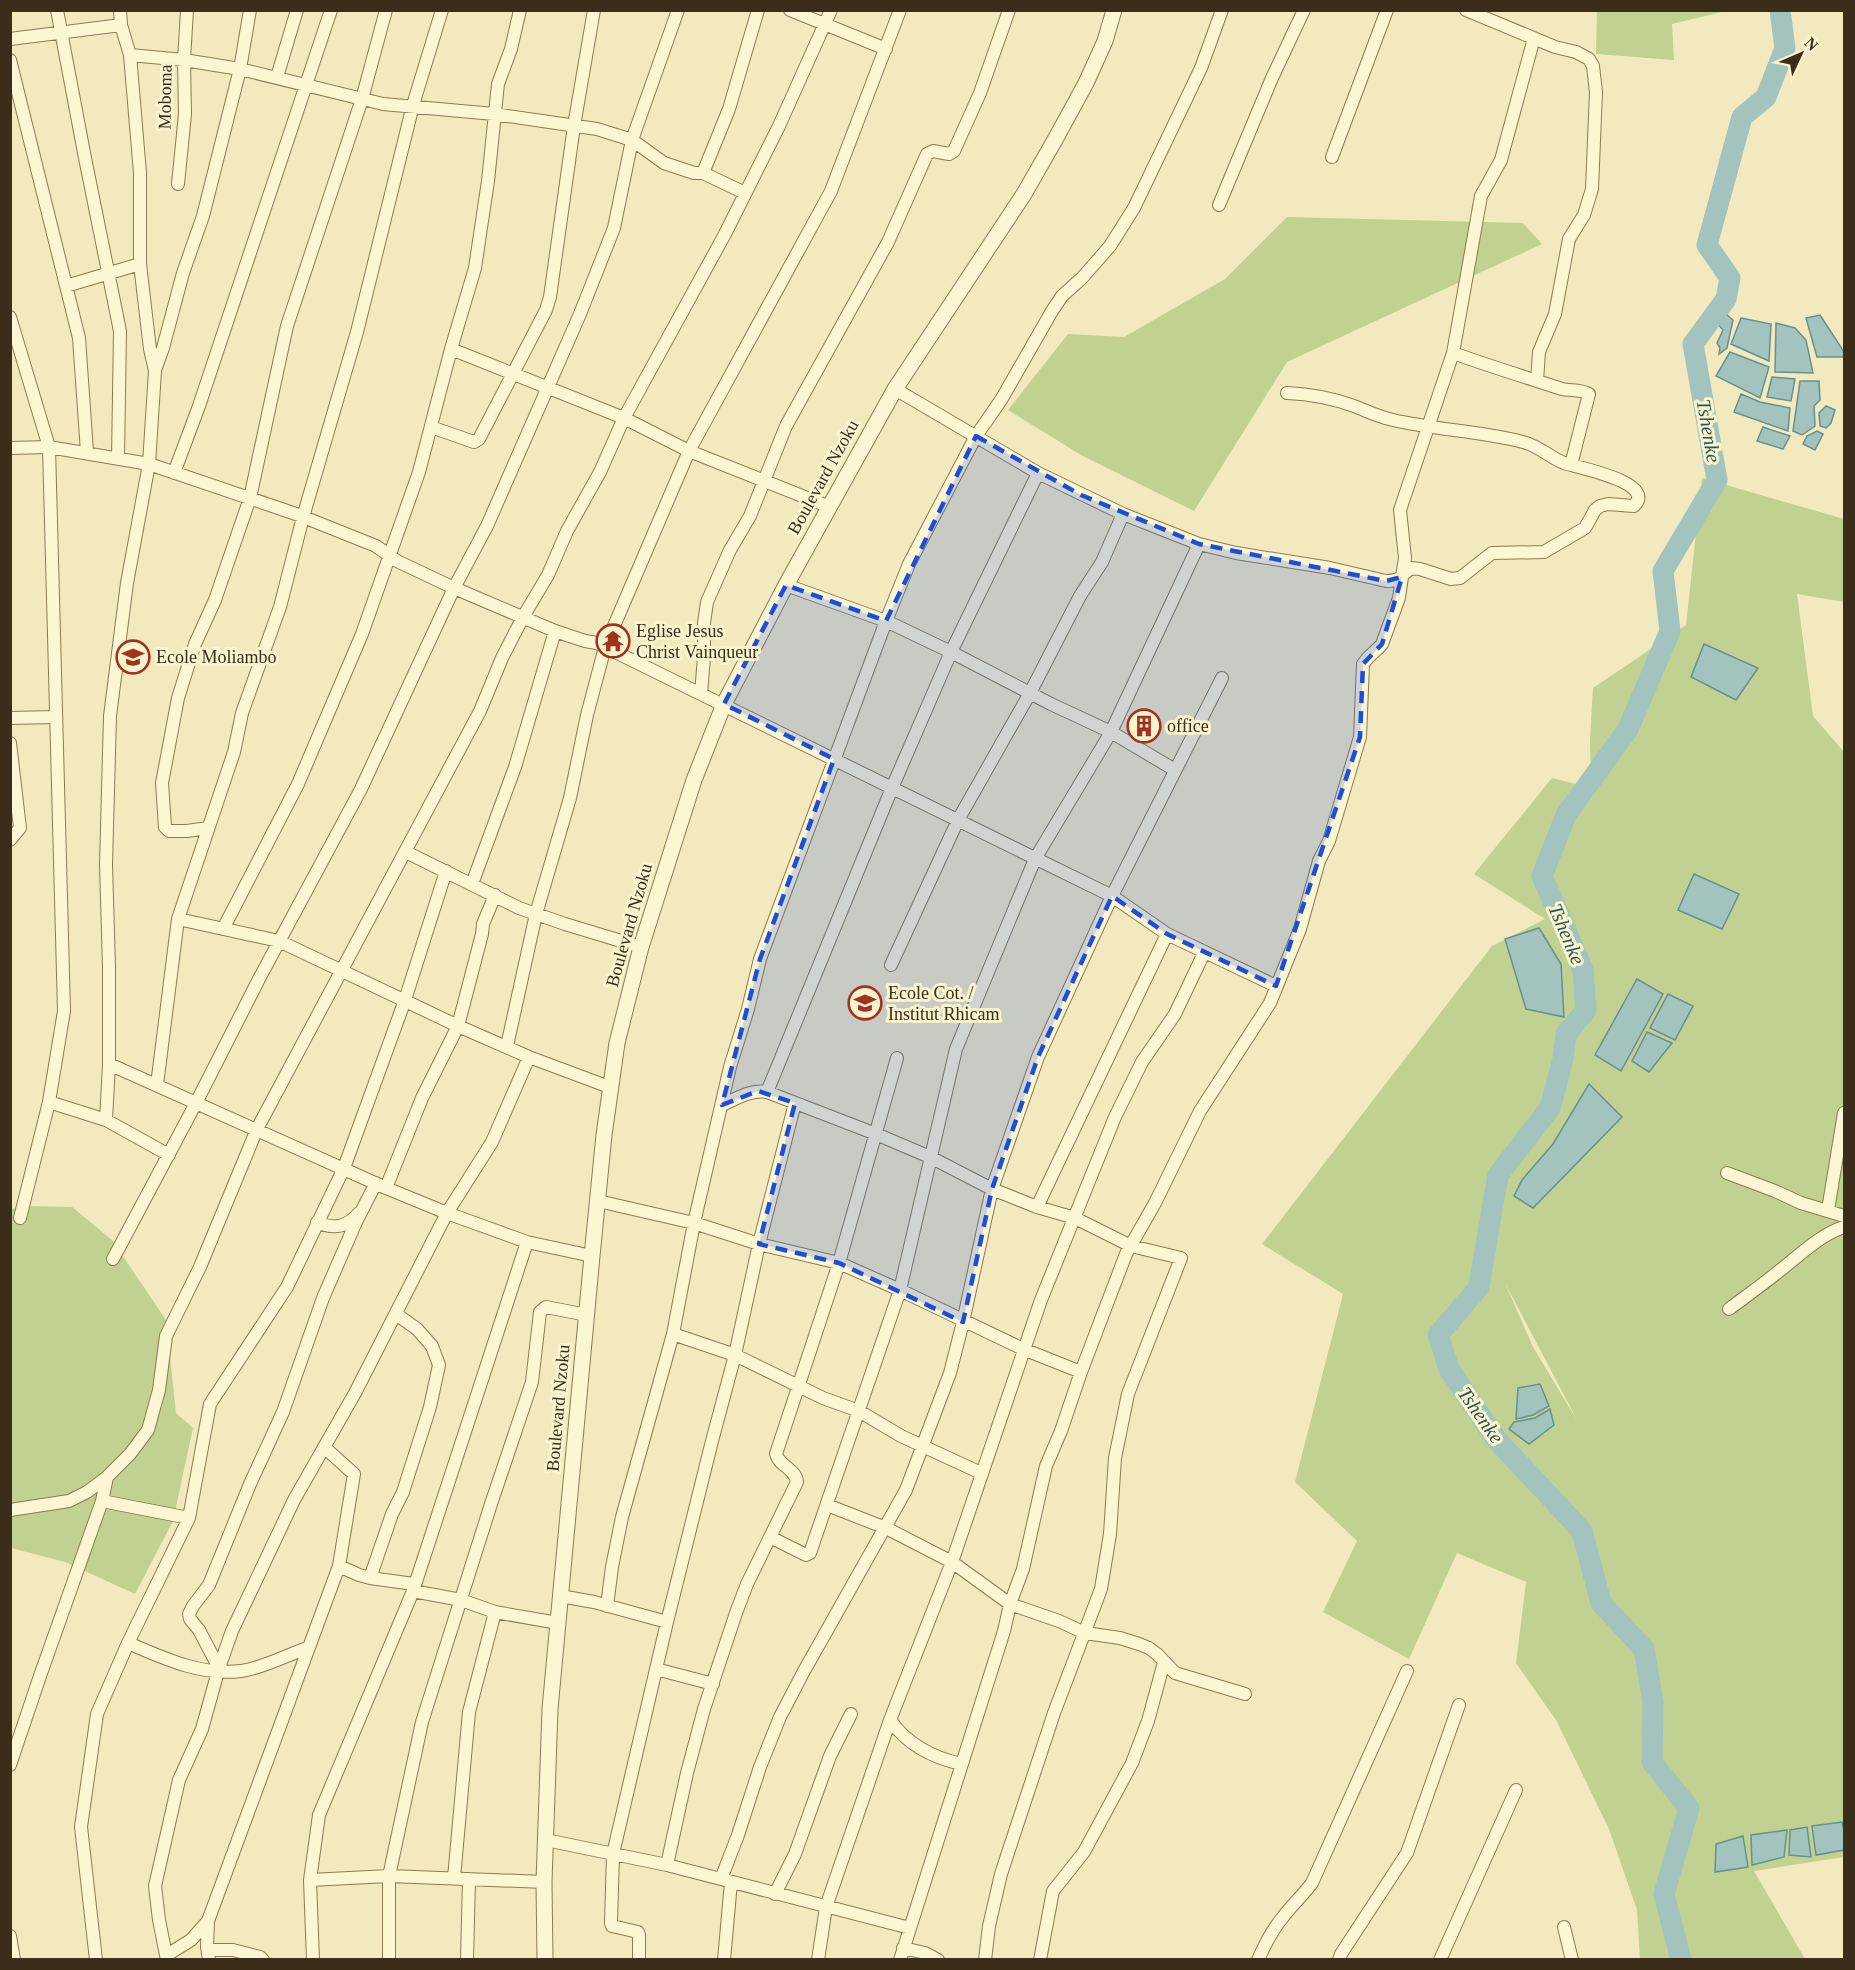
<svg xmlns="http://www.w3.org/2000/svg" width="1855" height="1970" viewBox="0 0 1855 1970" font-family="'Times New Roman',serif">
  <rect width="100%" height="100%" fill="#f2eabe"/>
  <path fill="#c0d191" fill-rule="evenodd" d="M 1597,11 L 1726,10 L 1726,11 L 1672,24 L 1674,60 L 1596,54 Z
    M 1287,217 L 1523,223 L 1542,244 L 1287,362 L 1194,511 L 1081,455 L 1008,410 L 1068,334 L 1124,337 L 1225,279 Z
    M 1702,478 L 1844,519 L 1844,602 L 1797,594 L 1813,716 L 1844,752 L 1844,1857 L 1754,1871 L 1805,1959 L 1640,1959 L 1637,1910 L 1609,1829 L 1556,1720 L 1516,1663 L 1526,1582 L 1457,1553 L 1409,1659 L 1323,1612 L 1357,1541 L 1295,1482 L 1343,1294 L 1262,1244 L 1492,946 L 1545,919 L 1474,874 L 1552,778 L 1591,788 L 1590,739 L 1593,688 L 1686,625 ZM 1505,1283 L 1577,1420 L 1533,1347 Z
    M 29,1206 L 72,1207 L 112,1240 L 166,1320 L 176,1413 L 193,1428 L 173,1521 L 135,1594 L 65,1562 L 11,1548 L 11,1209 Z"/>
  <path fill="#a2c3be" stroke="#68918d" stroke-width="1.5" d="M 1726,314 L 1733,320 L 1727,348 L 1719,354 L 1720,348 L 1717,343 L 1723,330 L 1717,323 Z
    M 1820,315 L 1844,352 L 1844,357 L 1817,357 L 1806,318 Z
    M 1741,318 L 1771,324 L 1769,361 L 1731,344 Z
    M 1776,323 L 1795,328 L 1806,340 L 1813,373 L 1775,372 Z
    M 1730,352 L 1769,367 L 1760,398 L 1716,376 Z
    M 1772,377 L 1795,379 L 1791,401 L 1767,397 Z
    M 1800,381 L 1819,381 L 1820,400 L 1814,406 L 1815,426 L 1802,435 L 1793,431 Z
    M 1741,394 L 1760,402 L 1790,408 L 1788,431 L 1734,412 Z
    M 1826,406 L 1835,410 L 1831,423 L 1826,428 L 1820,426 L 1819,413 Z
    M 1763,427 L 1790,436 L 1783,449 L 1757,441 Z
    M 1817,431 L 1823,434 L 1815,450 L 1803,444 L 1807,436 Z
    M 1704,644 L 1758,668 L 1736,700 L 1691,677 Z
    M 1694,874 L 1739,894 L 1722,929 L 1678,910 Z
    M 1539,928 L 1561,964 L 1564,1017 L 1526,1009 L 1505,939 Z
    M 1637,979 L 1663,994 L 1621,1071 L 1595,1055 Z
    M 1668,994 L 1693,1006 L 1675,1040 L 1650,1028 Z
    M 1647,1032 L 1672,1043 L 1649,1072 L 1632,1061 Z
    M 1589,1084 L 1622,1117 L 1533,1208 L 1514,1196 L 1522,1180 L 1553,1144 Z
    M 1540,1384 L 1549,1406 L 1533,1415 L 1516,1419 L 1518,1388 Z
    M 1550,1409 L 1554,1425 L 1529,1444 L 1509,1429 L 1514,1422 L 1535,1418 Z
    M 1842,1822 L 1844,1831 L 1844,1850 L 1816,1855 L 1812,1826 Z
    M 1807,1827 L 1811,1857 L 1789,1855 L 1790,1830 Z
    M 1787,1830 L 1784,1857 L 1752,1865 L 1751,1835 Z
    M 1743,1836 L 1748,1867 L 1715,1872 L 1716,1844 Z"/>
  <g fill="none" stroke-linecap="round" stroke-linejoin="round">
    <path stroke="#a2c3be" stroke-width="21" d="M 1681,1960 L 1664,1894 L 1689,1808 L 1652,1762 L 1653,1703 L 1644,1649 L 1601,1603 L 1582,1531 L 1497,1440 L 1449,1369 L 1438,1335 L 1479,1287 L 1498,1175 L 1550,1108 L 1563,1059 L 1566,1034 L 1586,1010 L 1583,970 L 1542,876 L 1566,815 L 1628,729 L 1670,631 L 1663,571 L 1717,480 L 1693,344 L 1726,299 L 1730,278 L 1707,245 L 1742,117 L 1766,97 L 1785,48 L 1780,10"/>
    <g stroke="#8c7a55" stroke-width="14">
      <path id="minor" d="M 57,10 L 85,158 L 120,331 L 118,458
        M 790,10 L 886,49
        M 1466,10 L 1555,47 L 1576,52 L 1589,59 L 1593,66 L 1596,92 L 1592,189 L 1584,215 L 1569,239 L 1555,314 L 1539,352 L 1537,381
        M 10,39 L 121,25
        M 130,55 L 184,60 L 240,69 L 383,104 L 494,114 L 597,129 L 632,140 L 664,163 L 694,173 L 703,173 L 745,193
        M 10,60 L 79,338 L 87,452
        M 277,77 L 297,10
        M 1332,157 L 1387,10
        M 703,173 L 729,109 L 758,10
        M 178,184 L 185,114 L 184,60 L 187,10
        M 1219,205 L 1272,78 L 1304,10
        M 66,286 L 140,264
        M 10,317 L 49,447 L 64,1011 L 49,1102 L 20,1218
        M 451,349 L 624,418 L 689,451 L 830,507
        M 1453,353 C 1489,366 1525,377 1562,389 C 1571,391 1581,389 1589,394 L 1571,465
        M 155,370 L 163,348 L 183,273 L 203,216 L 240,69 L 250,10
        M 895,389 L 1038,473 L 1123,514 L 1199,544 L 1236,553 L 1330,568 L 1386,581 C 1401,581 1400,576 1411,568 L 1420,569 L 1451,579 L 1460,578 L 1492,553 L 1544,552 L 1585,528 L 1595,510 L 1600,506 L 1608,504 L 1634,506 C 1658,482 1575,467 1564,463 C 1549,457 1539,446 1523,442 C 1481,431 1436,430 1393,420 C 1379,417 1367,411 1354,406 C 1332,398 1311,394 1287,393
        M 431,427 L 474,442 L 479,439 L 546,310 L 550,297 L 574,126 L 594,10
        M 10,448 L 49,447 L 149,464 L 296,514 L 376,546 L 397,561 L 454,588 L 555,631 L 585,641 L 597,643 L 1112,896 L 1167,934 L 1276,986
        M 174,473 L 199,406 L 331,10
        M 786,585 L 886,621 L 951,652 L 1051,704 L 1111,732 L 1175,770
        M 701,694 L 704,657 L 704,623 L 707,602 L 730,550 L 750,516 L 786,426 L 888,242 L 927,154 L 933,151 L 949,154 L 954,151 L 980,93 L 1009,10
        M 10,718 L 56,717
        M 10,743 L 20,828 L 10,840
        M 208,828 L 187,831 L 169,831 L 165,827 L 162,783 L 178,698 L 195,644 L 215,600 L 250,498 L 287,326 L 362,99 L 386,10
        M 406,852 L 519,908 L 565,924 L 641,947
        M 472,884 L 515,767 L 555,631
        M 178,919 L 279,941 L 458,1026 L 529,1057 L 612,1088
        M 223,929 L 298,784 L 362,634 L 419,472 L 451,349 L 475,268 L 488,181 L 498,84 L 511,49 L 520,10
        M 891,965 L 958,820 L 1030,693 L 1080,596 L 1102,562 L 1123,514
        M 507,1046 L 536,914 L 570,798 L 587,715 L 605,647 L 689,451 L 831,191 L 900,10
        M 109,1064 L 386,1188 L 447,1213 L 527,1242 L 592,1256
        M 157,1085 L 178,919 L 234,752 L 242,713 L 280,607 L 303,517 L 357,332 L 413,105 L 442,10
        M 767,1092 L 892,788 L 951,652 L 1038,473
        M 49,1102 L 106,1120 L 169,1155
        M 722,1105 C 736,1099 751,1089 767,1092 L 876,1134 L 930,1157 L 992,1189 L 1037,1207 L 1075,1218 L 1131,1246 L 1181,1258 L 1128,1394 L 1115,1458 L 1110,1534 L 1101,1589 L 1054,1713 L 1001,1874 L 989,1926 L 985,1960
        M 106,1120 L 109,1064 L 109,967 L 106,865 L 110,716 L 127,583 L 149,464 L 155,371 L 150,349 L 140,264 L 140,173 L 130,55 L 121,25 L 120,10
        M 1727,1173 L 1775,1191 L 1801,1203 L 1844,1216
        M 386,1188 L 422,1098 L 458,1026 L 482,934 L 483,924 L 495,895
        M 598,1201 L 694,1223 L 759,1244 L 839,1263 L 900,1290 L 1023,1349 L 1081,1372
        M 1037,1207 L 1167,934
        M 1828,1210 L 1844,1113
        M 317,1222 C 334,1230 347,1227 359,1213
        M 113,1259 L 196,1103 L 260,977 L 361,789 L 454,588 L 487,526 L 580,314 L 614,228 L 632,140 L 678,10
        M 1729,1309 C 1745,1297 1762,1285 1778,1272 C 1799,1256 1819,1235 1844,1227
        M 673,1334 L 735,1355 L 823,1398 L 859,1411 L 901,1436 L 981,1473
        M 102,1501 L 189,1518
        M 827,1505 L 886,1528 L 952,1562 L 1010,1604 L 1059,1621 L 1085,1633 L 1120,1638 L 1139,1644 L 1149,1648 L 1157,1654 L 1175,1673 L 1245,1694
        M 10,1510 L 69,1501 L 87,1492 L 107,1477 L 130,1454 L 148,1430 L 159,1390 L 166,1336 L 200,1267 L 257,1129 L 480,711 L 502,658 L 523,617 L 548,575 L 567,531 L 600,472 L 624,418 L 725,234 L 779,126 L 831,10
        M 770,1537 L 806,1555 L 810,1553 L 900,1290 L 956,1049 L 1035,859 L 1111,732 L 1199,544
        M 339,1566 L 359,1575 L 370,1578 L 414,1584
        M 370,1578 L 392,1514 L 403,1492 L 430,1407 L 439,1365 L 432,1346 L 417,1329 L 396,1314
        M 413,1591 L 461,1600 L 495,1612 L 558,1623
        M 560,1596 L 594,1602 L 667,1622
        M 607,1606 L 612,1567 L 622,1517 L 673,1334 L 694,1223 L 730,1067 L 748,1009 L 760,959 L 886,621 L 909,564 L 976,436 L 1001,400 L 1052,311 L 1062,296 L 1082,278 L 1110,246 L 1134,208 L 1201,68 L 1222,10
        M 128,1643 C 163,1658 201,1676 241,1671 C 264,1668 286,1655 308,1648
        M 219,1668 L 199,1630 L 190,1619 L 189,1614 L 193,1606 L 209,1585 L 250,1484 L 283,1412 L 323,1298 L 356,1222 L 376,1183
        M 656,1669 L 713,1684
        M 890,1720 C 907,1744 933,1758 962,1764
        M 10,1765 L 40,1676 L 102,1501 L 107,1477
        M 546,1840 L 667,1865 L 910,1928
        M 667,1865 L 687,1773 L 704,1709 L 736,1613 L 747,1584 L 797,1482 C 796,1469 779,1466 776,1454 L 839,1263 L 897,1058
        M 454,1878 L 469,1712 L 495,1612
        M 721,1879 L 738,1835 L 760,1767 L 780,1717 L 804,1671 L 906,1490 L 950,1373 L 963,1322 L 992,1189 L 1038,1057 L 1112,896 L 1222,678
        M 310,1880 L 389,1876 L 544,1882
        M 775,1894 L 795,1854 L 830,1756 L 851,1714
        M 208,1921 L 207,1947 L 209,1960
        M 1564,1927 L 1572,1960
        M 10,1936 L 14,1960
        M 207,1947 L 213,1950 L 233,1950 L 260,1957 L 263,1960
        M 903,1948 L 925,1953 L 938,1960
        M 167,1955 L 191,1940 L 208,1921 L 339,1566 L 354,1474 L 324,1447
        M 96,1960 L 81,1827 L 97,1714 L 128,1643 L 189,1518 L 210,1404 L 287,1287 L 344,1168 L 405,1000 L 446,871
        M 167,1960 L 159,1920 L 155,1886 L 179,1780 L 202,1729 L 219,1668 L 232,1631 L 294,1500 L 355,1393 L 447,1213 L 492,1142 L 529,1057
        M 313,1960 L 310,1880 L 319,1815 L 413,1591 L 527,1242
        M 389,1960 L 389,1876 L 422,1722 L 491,1504 L 532,1382 L 540,1312 L 546,1307 L 587,1315
        M 467,1960 L 469,1879
        M 639,1960 L 639,1935 L 638,1932 L 612,1926 L 611,1923 L 613,1854 L 667,1622 L 712,1441 L 735,1355 L 759,1244 L 795,1103
        M 724,1960 L 731,1882
        M 818,1960 L 826,1907 L 890,1720 L 952,1562 L 1041,1300 L 1115,1117 L 1142,1062 L 1175,1014 L 1204,953
        M 900,1960 L 1004,1631 L 1010,1604 L 1023,1569 L 1046,1466 L 1061,1431 L 1081,1372 L 1126,1254 L 1155,1203 L 1200,1111 L 1270,1003 L 1300,929 L 1319,861 L 1329,841 L 1360,737 L 1363,664 C 1370,653 1376,652 1382,644 L 1399,598 L 1402,577 L 1405,558 L 1400,510 L 1453,353 L 1481,196 L 1501,160 L 1534,38
        M 1040,1960 L 1053,1891 L 1084,1852 L 1132,1763 L 1148,1721 L 1164,1662
        M 1258,1960 C 1265,1944 1272,1930 1283,1917 C 1292,1905 1303,1895 1312,1883 L 1407,1671
        M 1339,1960 L 1341,1954 L 1407,1853 L 1459,1705
        M 1440,1960 L 1516,1790"/>
    </g>
    <g stroke="#8c7a55" stroke-width="17">
      <path id="tertiary" d="M 545,1960 L 544,1882 L 550,1709 L 592,1256 L 604,1135 L 617,1043 L 641,947 L 694,780 L 724,704 L 786,585 L 895,389 L 1024,194 L 1056,138 L 1086,83 L 1105,41 L 1114,10"/>
    </g>
    <use href="#minor" stroke="#fcf6d2" stroke-width="12"/>
    <use href="#tertiary" stroke="#fcf6d2" stroke-width="15"/>
  </g>
  <path fill="#1d4ed8" fill-opacity="0.2" stroke="#1d4ed8" stroke-width="4.5" stroke-dasharray="12 8" stroke-linejoin="round" d="M 976,436 L 1081,495 L 1199,544 L 1386,581 L 1402,577 L 1382,644 L 1363,664 L 1360,737 L 1276,986 L 1167,934 L 1112,896 L 1038,1057 L 992,1189 L 963,1322 L 839,1263 L 759,1244 L 795,1103 L 758,1091 L 722,1105 L 760,959 L 834,759 L 724,704 L 786,585 L 886,621 Z"/>
  <defs>
    <g id="temple-ring" transform="scale(1.725)"><circle r="9.5" fill="#f9f3ce" stroke="#a0321f" stroke-width="1.5"/><path d="M0-6L5-2H3V0L6.5 2.5H4V6H1.5V3h-3V6H-4V2.5H-6.5L-3 0V-2H-5Z" fill="#a0321f"/></g>
    <g id="school-ring" transform="scale(1.725)"><circle r="9.5" fill="#f9f3ce" stroke="#a0321f" stroke-width="1.5"/><path d="M0-5L7-2L0 1L-7-2ZM-4 1L0 2.5L4 1V4Q0 6-4 4Z" fill="#a0321f"/></g>
    <g id="building-ring" transform="scale(1.725)"><circle r="9.5" fill="#f9f3ce" stroke="#a0321f" stroke-width="1.5"/><path d="M-4-6H4V6H1V3H-1V6H-4ZM-2.5-4.3h1.7v1.8h-1.7ZM.8-4.3h1.7v1.8H.8ZM-2.5-1h1.7V.8h-1.7ZM.8-1h1.7V.8H.8Z" fill="#a0321f"/></g>
  </defs>
  <g fill-rule="evenodd">
    <use href="#temple-ring" x="613" y="641"/>
    <use href="#school-ring" x="133" y="657"/>
    <use href="#building-ring" x="1144" y="726"/>
    <use href="#school-ring" x="865" y="1003"/>
  </g>
  <g text-anchor="middle" stroke-width="6" stroke-linejoin="round" paint-order="stroke">
    <g font-size="18" fill="#3a2e1b" stroke="#f9f3ce">
      <text transform="translate(165 97) rotate(-89)" y="6">Moboma</text>
      <text transform="translate(823 477) rotate(-61)" y="6">Boulevard Nzoku</text>
      <text transform="translate(629 925) rotate(-74)" y="6">Boulevard Nzoku</text>
      <text transform="translate(558 1408) rotate(-85)" y="6">Boulevard Nzoku</text>
    </g>
    <g font-size="18" fill="#3a2e1b" stroke="#f9f3ce" text-anchor="start">
      <text x="636" y="637">Eglise Jesus<tspan x="636" dy="21">Christ Vainqueur</tspan></text>
      <text x="156" y="663">Ecole Moliambo</text>
      <text x="1167" y="732">office</text>
      <text x="888" y="999">Ecole Cot. /<tspan x="888" dy="21">Institut Rhicam</tspan></text>
    </g>
    <g font-size="20" font-style="italic" fill="#29565b" stroke="#f9f3ce">
      <text transform="translate(1709 431) rotate(80)" y="7">Tshenke</text>
      <text transform="translate(1567 934) rotate(67)" y="7">Tshenke</text>
      <text transform="translate(1481 1415) rotate(55)" y="7">Tshenke</text>
    </g>
  </g>
  <rect width="1855" height="1970" fill="none" stroke="#3a2e1b" stroke-width="24"/>
  <g transform="translate(1801 54) rotate(46)" stroke="#f9f3ce" stroke-width="4.5" paint-order="stroke">
  <path d="M0-4.5L10 22L0 15L-10 22Z" fill="#3a2e1b"/>
  <text y="-9" font-size="16" font-weight="bold" text-anchor="middle" fill="#3a2e1b">N</text>
  </g>
</svg>
